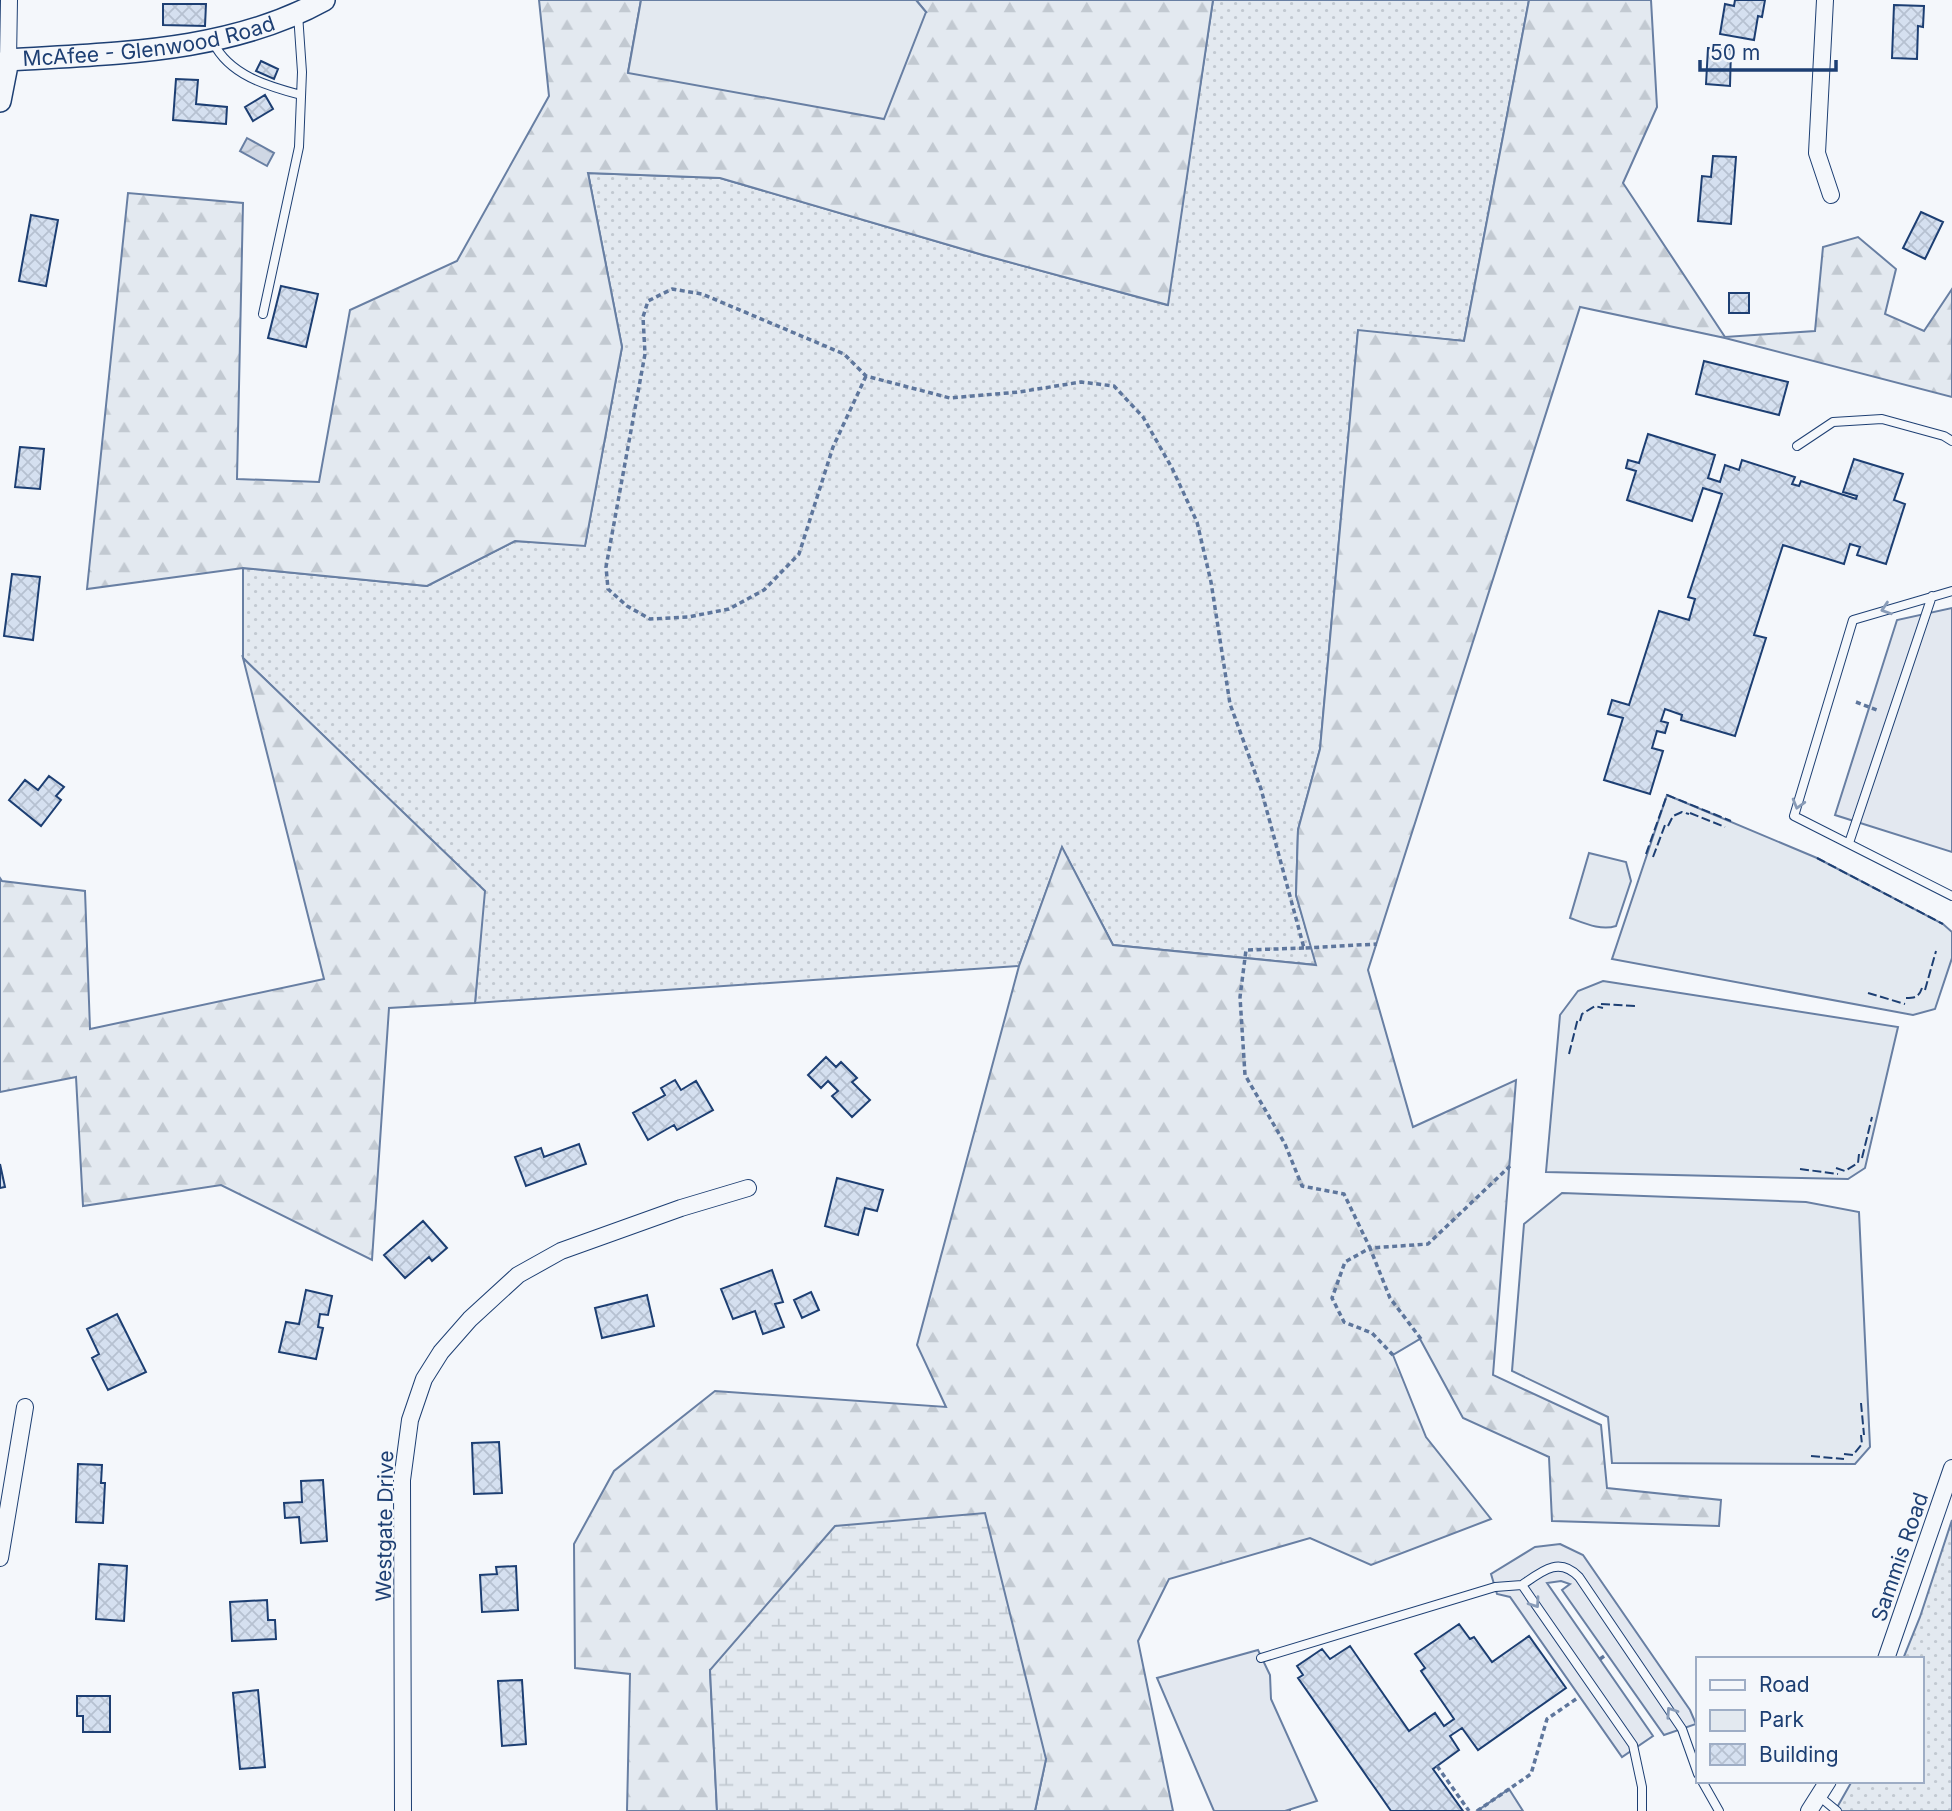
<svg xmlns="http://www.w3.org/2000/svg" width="1952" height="1811" viewBox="0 0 1952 1811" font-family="Inter,sans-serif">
  <defs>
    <pattern id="grass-dots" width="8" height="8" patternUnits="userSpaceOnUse" patternTransform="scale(1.75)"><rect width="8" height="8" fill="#e3e9f0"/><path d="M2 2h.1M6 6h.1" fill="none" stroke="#c2c9d1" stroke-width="1.8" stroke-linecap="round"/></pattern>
    <pattern id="forest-firs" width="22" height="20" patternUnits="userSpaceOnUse" patternTransform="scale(1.75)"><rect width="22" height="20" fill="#e3e9f0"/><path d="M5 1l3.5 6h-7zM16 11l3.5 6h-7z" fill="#c2c9d1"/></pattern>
    <pattern id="wetland-marsh" width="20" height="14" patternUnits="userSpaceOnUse" patternTransform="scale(1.75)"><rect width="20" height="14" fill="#e3e9f0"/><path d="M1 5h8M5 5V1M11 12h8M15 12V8" fill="none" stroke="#c2c9d1"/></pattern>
    <pattern id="water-waves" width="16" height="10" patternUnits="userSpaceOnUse" patternTransform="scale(1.75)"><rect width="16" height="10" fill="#cfd7e4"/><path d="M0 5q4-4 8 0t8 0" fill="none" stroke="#b1bac7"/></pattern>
    <pattern id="building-cross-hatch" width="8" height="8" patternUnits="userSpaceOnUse" patternTransform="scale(1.75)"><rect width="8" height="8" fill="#d5e0f0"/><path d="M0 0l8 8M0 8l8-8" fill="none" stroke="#b6c1d1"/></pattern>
  </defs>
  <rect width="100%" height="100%" fill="#f4f7fb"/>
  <path fill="url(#grass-dots)" stroke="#687fa3" stroke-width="2" d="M 1213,0 L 1529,0 L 1464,341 L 1358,331 L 1320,749 L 1298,830 L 1296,895 L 1317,965 L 1113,945 L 1062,848 L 1019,966 L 475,1003 L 484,891 L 243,658 L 243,568 L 427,586 L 515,541 L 585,545 L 622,347 L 588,173 L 720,178 L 983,255 L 1167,305 Z
    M 1952,1520 L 1952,1811 L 1835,1811 L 1852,1781 L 1922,1781 L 1922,1659 L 1903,1659 L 1920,1617 Z"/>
  <path fill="url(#forest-firs)" stroke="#687fa3" stroke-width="2" d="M 539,0 L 641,0 L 628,72 L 926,12 L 916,0 L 1213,0 L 1168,305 L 983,255 L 720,178 L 588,173 L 622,347 L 585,546 L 515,541 L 427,586 L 243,568 L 87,589 L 128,193 L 243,203 L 237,479 L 319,482 L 350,310 L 457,261 L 549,96 Z
    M 1529,0 L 1651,0 L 1657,107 L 1623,183 L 1725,337 L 1815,331 L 1823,247 L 1858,237 L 1896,269 L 1885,314 L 1924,331 L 1952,289 L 1952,397 L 1725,338 L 1580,307 L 1368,970 L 1413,1127 L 1516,1080 L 1493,1375 L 1601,1425 L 1607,1488 L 1721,1500 L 1719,1526 L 1552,1521 L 1549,1457 L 1463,1418 L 1420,1339 L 1393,1355 L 1426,1437 L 1491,1519 L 1371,1565 L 1310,1538 L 1169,1579 L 1138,1641 L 1173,1811 L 1035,1811 L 1046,1759 L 710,1670 L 717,1811 L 627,1811 L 630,1674 L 575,1668 L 574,1544 L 614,1471 L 715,1391 L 946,1407 L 917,1345 L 1019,966 L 1062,847 L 1113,945 L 1316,965 L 1296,895 L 1298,830 L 1320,749 L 1358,330 L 1464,341 Z
    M 243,658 L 485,891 L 475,1003 L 389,1008 L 372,1260 L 221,1185 L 83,1206 L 76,1077 L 0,1092 L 0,878 L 2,881 L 85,891 L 90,1029 L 324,979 Z"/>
  <path fill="url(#wetland-marsh)" stroke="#687fa3" stroke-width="2" d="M 985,1513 L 1046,1759 L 1035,1811 L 717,1811 L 710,1670 L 835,1526 Z"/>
  <path fill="#e3e9f0" stroke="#687fa3" stroke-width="2" d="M 641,0 L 916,0 L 926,12 L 884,119 L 628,73 Z
    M 1667,795 L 1817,858 L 1943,924 L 1952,932 L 1952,958 L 1935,1009 L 1913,1015 L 1612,959 Z
    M 1589,853 L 1626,862 L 1631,881 L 1616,926 C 1601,931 1584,923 1570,918 Z
    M 1603,981 L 1898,1027 L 1865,1168 L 1848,1179 L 1546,1172 L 1560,1015 L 1578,991 Z
    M 1562,1193 L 1806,1202 L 1859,1212 L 1870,1447 L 1855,1464 L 1612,1463 L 1608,1417 L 1512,1371 L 1524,1224 Z"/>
  <path fill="#e3e8f0" stroke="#687fa3" stroke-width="2" d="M 1952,608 L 1952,852 L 1835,815 L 1897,620 Z
    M 1560,1544 L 1583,1555 L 1690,1710 L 1696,1724 L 1664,1735 L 1562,1590 L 1570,1584 L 1561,1581 L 1547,1583 L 1653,1736 L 1622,1757 L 1510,1597 L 1497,1594 L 1491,1574 L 1535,1547 Z
    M 1258,1650 L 1270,1675 L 1271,1699 L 1317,1801 L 1285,1811 L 1214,1811 L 1157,1678 Z
    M 1509,1789 L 1523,1811 L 1477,1811 Z"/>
  <path fill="url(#water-waves)" stroke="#687fa3" stroke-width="2" d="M 247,138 L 274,153 L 267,166 L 240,151 Z"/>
  <path fill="url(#building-cross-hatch)" stroke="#1d3f73" stroke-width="2" d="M 1735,0 L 1765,0 L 1762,17 L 1758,16 L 1754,40 L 1720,34 L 1725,4 L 1734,6 Z
    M 163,4 L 206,4 L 205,26 L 163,25 Z
    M 1894,5 L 1924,6 L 1923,27 L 1918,26 L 1917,59 L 1892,58 Z
    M 1708,48 L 1731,49 L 1730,86 L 1706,84 Z
    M 261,61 L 278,69 L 274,79 L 256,71 Z
    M 176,79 L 198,80 L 196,104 L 227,107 L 226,124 L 173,120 Z
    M 265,95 L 273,109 L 253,121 L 245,107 Z
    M 1713,156 L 1736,157 L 1731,224 L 1698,221 L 1702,176 L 1711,177 Z
    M 1921,212 L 1943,222 L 1925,259 L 1903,248 Z
    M 31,215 L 58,220 L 46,286 L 19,281 Z
    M 281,286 L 318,294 L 306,347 L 268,338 Z
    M 1729,293 L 1749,293 L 1749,313 L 1729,313 Z
    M 1704,361 L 1788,382 L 1779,415 L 1696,394 Z
    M 1648,434 L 1715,455 L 1708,478 L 1720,482 L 1725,465 L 1739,470 L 1742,460 L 1795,477 L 1792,484 L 1799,486 L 1801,481 L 1856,499 L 1857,496 L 1843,492 L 1854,459 L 1903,474 L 1894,500 L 1905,504 L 1886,564 L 1857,555 L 1860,547 L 1850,544 L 1844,564 L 1783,545 L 1754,635 L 1766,638 L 1735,736 L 1681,720 L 1682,715 L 1665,709 L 1661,721 L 1668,723 L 1665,733 L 1657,731 L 1652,748 L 1663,751 L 1650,794 L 1604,780 L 1623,718 L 1608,714 L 1612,700 L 1629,705 L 1659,611 L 1689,620 L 1695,599 L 1688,597 L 1722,494 L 1703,488 L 1692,521 L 1627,500 L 1636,471 L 1626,468 L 1628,460 L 1639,463 Z
    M 20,447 L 44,449 L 40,489 L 15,487 Z
    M 12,574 L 40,577 L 33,640 L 4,636 Z
    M 49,776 L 64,787 L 56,796 L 61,800 L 41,826 L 9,800 L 25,780 L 38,790 Z
    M 826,1057 L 836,1067 L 841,1062 L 857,1078 L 852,1082 L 870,1100 L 852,1117 L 832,1096 L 838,1091 L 828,1081 L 821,1088 L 808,1075 Z
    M 675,1080 L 681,1090 L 696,1081 L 713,1110 L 677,1130 L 674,1125 L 648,1140 L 633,1113 L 665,1095 L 661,1088 Z
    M 579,1144 L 586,1164 L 526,1186 L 515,1157 L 541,1148 L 544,1157 Z
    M 0,1164 L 5,1187 L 0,1188 Z
    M 837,1178 L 883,1190 L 877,1211 L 865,1208 L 858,1235 L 825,1226 Z
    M 423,1221 L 447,1248 L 432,1261 L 429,1257 L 405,1278 L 384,1255 Z
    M 772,1270 L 783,1302 L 775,1304 L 784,1327 L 763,1334 L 755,1311 L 733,1319 L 721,1289 Z
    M 306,1290 L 332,1296 L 328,1315 L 320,1314 L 318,1327 L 323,1328 L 316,1359 L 279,1352 L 286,1322 L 299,1324 Z
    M 811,1292 L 819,1310 L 802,1318 L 794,1300 Z
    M 647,1295 L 654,1326 L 602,1338 L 595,1308 Z
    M 117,1314 L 146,1372 L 108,1390 L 92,1358 L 99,1354 L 87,1329 Z
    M 499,1442 L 502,1493 L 474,1494 L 472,1443 Z
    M 78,1464 L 102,1465 L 101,1483 L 105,1483 L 103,1523 L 76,1522 Z
    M 323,1480 L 327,1541 L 301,1543 L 299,1517 L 285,1518 L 284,1503 L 302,1502 L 301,1481 Z
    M 99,1564 L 127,1566 L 124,1621 L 96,1619 Z
    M 516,1566 L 518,1610 L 482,1612 L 480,1575 L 497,1574 L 496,1567 Z
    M 267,1600 L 268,1620 L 275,1620 L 276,1639 L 232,1641 L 230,1602 Z
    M 1459,1624 L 1470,1639 L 1474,1637 L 1492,1662 L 1529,1636 L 1566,1688 L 1478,1750 L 1462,1728 L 1450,1736 L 1459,1750 L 1433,1769 L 1463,1811 L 1391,1811 L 1298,1678 L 1303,1675 L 1297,1666 L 1322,1649 L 1330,1659 L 1350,1646 L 1409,1731 L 1435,1713 L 1444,1726 L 1454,1719 L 1421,1671 L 1425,1668 L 1415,1654 Z
    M 522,1680 L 526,1744 L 502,1746 L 498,1681 Z
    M 258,1690 L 265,1767 L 240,1769 L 233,1693 Z
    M 77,1696 L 110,1696 L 110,1732 L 83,1732 L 83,1716 L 77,1716 Z"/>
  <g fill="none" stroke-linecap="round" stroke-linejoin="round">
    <g stroke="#1d3f73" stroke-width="10">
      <path id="service" d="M 213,42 C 229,75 267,86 301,95
        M 263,314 L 299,147 L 302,72 L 298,14
        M 1797,446 L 1833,422 L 1882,419 L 1944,436 L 1952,441
        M 1952,591 L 1853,620 L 1794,816 L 1952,896
        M 1849,843 L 1932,596
        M 1261,1658 L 1495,1587 L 1522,1585
        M 1702,1781 L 1719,1811
        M 1820,1797 L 1837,1811
        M 1642,1811 L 1642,1787 L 1633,1745 L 1522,1585 C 1542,1571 1559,1556 1579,1577 L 1682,1729 L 1698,1774"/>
    </g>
    <g stroke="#1d3f73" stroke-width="18">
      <path id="minor" d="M 1825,0 L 1817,153 L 1831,195
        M 8,60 L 9,0
        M 0,1558 L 25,1407
        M 1886,1659 L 1952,1468
        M 403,1811 L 402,1480 L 410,1420 L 424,1379 L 441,1352 L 470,1319 L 518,1275 L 561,1251 L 681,1208 L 748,1188
        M 1809,1811 L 1828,1781"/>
    </g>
    <g stroke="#1d3f73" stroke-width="24">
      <g id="tertiary">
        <path id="s1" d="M 0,101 L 8,60 C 115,53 228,53 324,0"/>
      </g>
    </g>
    <path stroke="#5e769c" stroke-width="3.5" stroke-dasharray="5 3.5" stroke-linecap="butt" d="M 866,376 L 833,447 L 799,554 L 764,590 L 729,609 L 688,617 L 650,619 L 627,606 L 608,589 L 606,567 L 645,354 L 643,317 L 648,301 L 672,289 L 702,294 L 844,354 L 866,376 L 950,398 L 1019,392 L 1081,382 L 1114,386 L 1143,417 L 1172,468 L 1197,522 L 1211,582 L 1230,704 L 1261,789 L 1304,948 L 1377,944
      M 1856,702 L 1877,710
      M 1304,948 L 1246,950 L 1240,997 L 1245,1075 L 1285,1144 L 1302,1186 L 1344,1194 L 1370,1248 L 1345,1262 L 1332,1298 L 1344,1322 L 1372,1333 L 1393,1355
      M 1421,1339 L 1390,1298 L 1370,1248 L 1428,1244 L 1510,1166
      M 1600,1659 L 1607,1654
      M 1437,1766 L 1469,1811
      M 1289,1811 L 1291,1811
      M 1477,1811 L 1531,1774 L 1547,1719 L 1579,1697"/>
    <use href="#service" stroke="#f4f7fb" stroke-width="8"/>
    <use href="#minor" stroke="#f4f7fb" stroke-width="16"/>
    <use href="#tertiary" stroke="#f4f7fb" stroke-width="21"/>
    <path stroke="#1d3f73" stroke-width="2" stroke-dasharray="9 3.5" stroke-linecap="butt" d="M 1690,813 L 1725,827
      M 1668,826 L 1673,816 L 1682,812 L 1689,814
      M 1646,854 L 1667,795 L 1731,821
      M 1653,857 L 1665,825
      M 1817,858 L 1943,924
      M 1925,990 L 1936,951
      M 1868,993 L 1905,1004
      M 1906,998 C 1915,998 1919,997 1922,988
      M 1601,1004 L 1637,1006
      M 1580,1021 L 1582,1014 L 1595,1006 L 1603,1008
      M 1569,1054 L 1578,1018
      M 1862,1158 L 1872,1117
      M 1836,1168 L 1845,1171 L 1858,1163 L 1859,1154
      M 1800,1169 L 1838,1174
      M 1861,1403 L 1864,1435
      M 1844,1454 L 1853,1455 L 1862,1444 L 1861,1435
      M 1811,1456 L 1844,1459"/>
  </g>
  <defs><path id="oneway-chevron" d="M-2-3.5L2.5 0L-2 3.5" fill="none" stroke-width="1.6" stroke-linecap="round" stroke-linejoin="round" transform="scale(1.75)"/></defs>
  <g stroke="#889bb7">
    <use href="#oneway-chevron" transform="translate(1886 609) rotate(162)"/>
    <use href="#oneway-chevron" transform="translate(1798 804) rotate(106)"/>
    <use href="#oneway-chevron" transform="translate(1535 1603) rotate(55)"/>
    <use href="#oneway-chevron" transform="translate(1671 1712) rotate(-124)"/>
  </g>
  <g text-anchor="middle" stroke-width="5" stroke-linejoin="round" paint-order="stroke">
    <g font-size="21" fill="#1d3f73" stroke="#f4f7fb">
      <text dy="7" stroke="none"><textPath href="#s1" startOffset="184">McAfee - Glenwood Road</textPath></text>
      <text transform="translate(385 1526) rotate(-89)" y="7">Westgate Drive</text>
      <text transform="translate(1900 1557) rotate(-71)" y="7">Sammis Road</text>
    </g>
  </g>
  <rect x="1696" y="1657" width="228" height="126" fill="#f4f7fb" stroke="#9eadc5" stroke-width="2"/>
  <rect x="1710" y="1680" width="35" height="10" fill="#f4f7fb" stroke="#9eadc5" stroke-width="2"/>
  <text x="1759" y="1692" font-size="21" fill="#1d3f73">Road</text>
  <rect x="1710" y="1710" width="35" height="21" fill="#e3e9f0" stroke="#9eadc5" stroke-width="2"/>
  <text x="1759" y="1727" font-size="21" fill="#1d3f73">Park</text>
  <rect x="1710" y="1744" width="35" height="21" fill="url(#building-cross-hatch)" stroke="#9eadc5" stroke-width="2"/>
  <text x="1759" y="1762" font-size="21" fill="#1d3f73">Building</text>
  <path d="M1700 60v10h136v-10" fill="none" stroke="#1d3f73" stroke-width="3.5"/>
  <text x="1710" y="60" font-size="21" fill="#1d3f73" stroke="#f4f7fb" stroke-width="5" paint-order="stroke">50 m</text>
</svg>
